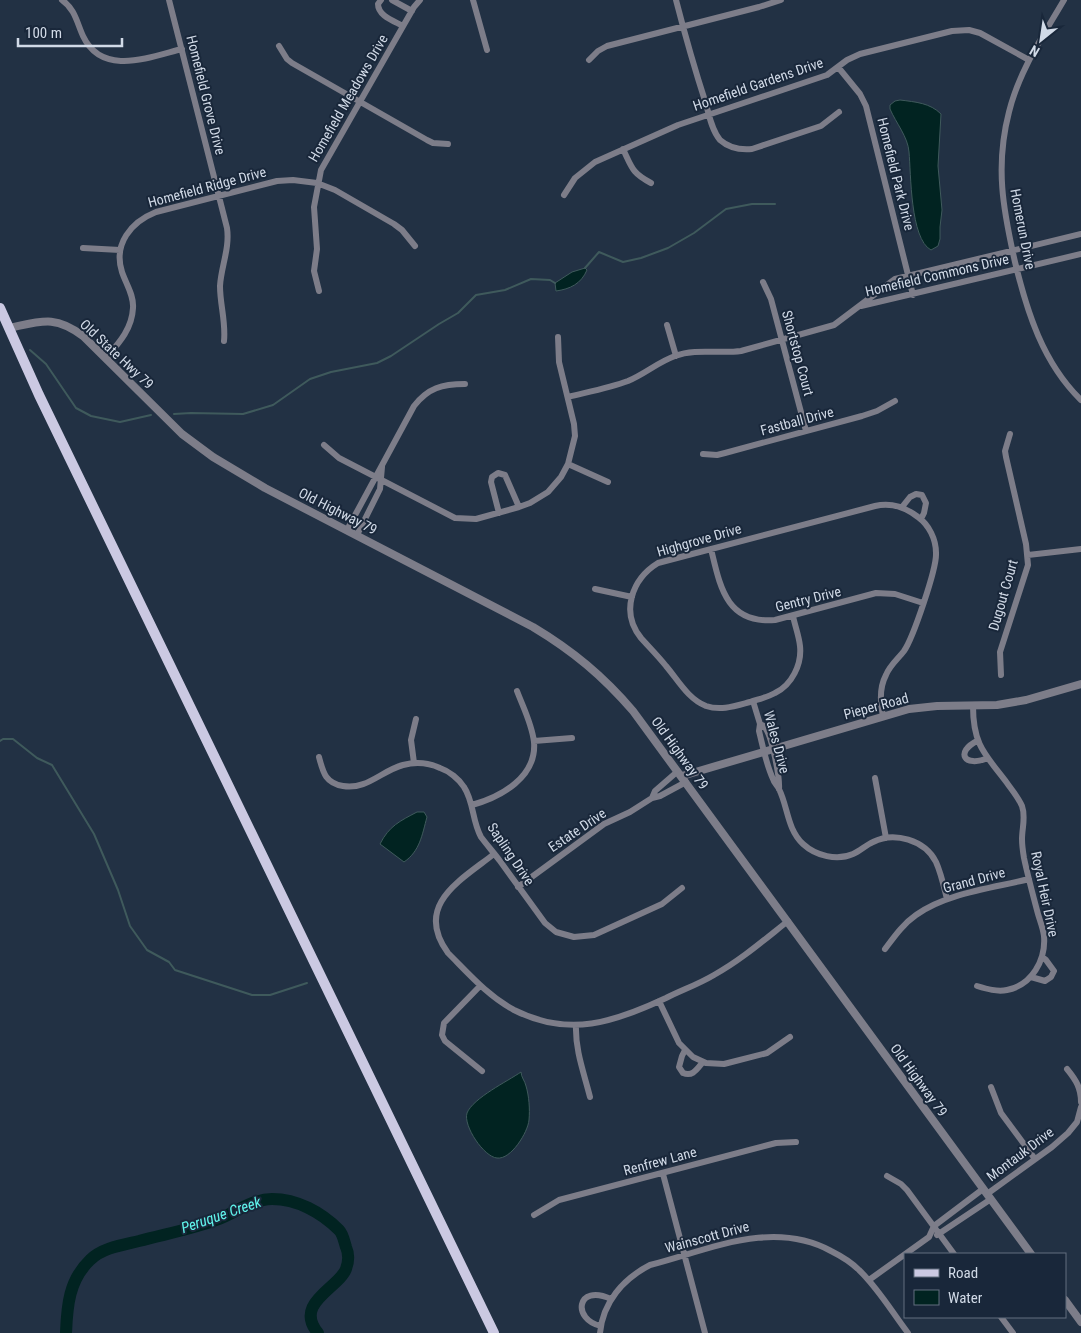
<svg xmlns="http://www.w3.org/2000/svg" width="1081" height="1333" viewBox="0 0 1081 1333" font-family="'Roboto Condensed',sans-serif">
  <rect width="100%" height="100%" fill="#223144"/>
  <path fill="#012321" stroke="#3f5a5c" d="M 900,100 C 916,102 930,103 941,114 L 938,166 L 942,210 L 940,227 L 940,239 L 938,246 L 931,250 C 910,239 911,173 909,152 C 908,137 896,123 890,109 L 890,105 L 895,101 Z
    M 585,268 L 587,270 C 581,284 570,289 556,291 L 555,283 L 572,272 Z
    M 417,812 L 424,812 L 427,817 C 422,835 420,851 404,862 L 380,844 C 389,826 400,821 417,812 Z
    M 521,1072 C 521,1077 525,1081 526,1086 C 529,1096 530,1109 529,1120 C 528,1132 511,1160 497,1158 C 484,1157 463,1126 467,1113 C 473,1098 508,1081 521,1072 Z"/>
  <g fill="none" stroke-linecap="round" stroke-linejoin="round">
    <path stroke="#3f5a5c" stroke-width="2" d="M 585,268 L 599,252 L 623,262 L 641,258 L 668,248 L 694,233 L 726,209 L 752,204 L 775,204
      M 30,350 L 46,364 L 76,408 L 91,416 L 120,422 L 151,415
      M 174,414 L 191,413 L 243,414 L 273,405 L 310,379 L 331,372 L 377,363 L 391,356 L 439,324 L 458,313 L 476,295 L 505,290 L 531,279 L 550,280 L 555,283
      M 0,741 L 3,739 L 13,739 L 37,758 L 52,765 L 94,834 L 118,890 L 130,926 L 147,950 L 169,962 L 175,970 L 252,995 L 270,995 L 307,983"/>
    <path stroke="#012321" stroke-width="12" d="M 66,1333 C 67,1306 69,1280 90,1260 C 102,1248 122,1245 139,1241 C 165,1234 193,1229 219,1219 C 236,1212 253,1199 272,1199 C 297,1199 321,1212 339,1230 C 343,1234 344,1241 346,1247 C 349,1254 349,1261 346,1269 C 339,1288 293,1303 318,1333"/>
    <path stroke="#7d7d89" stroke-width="6" d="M 62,0 C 75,9 77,23 83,36 C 102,77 150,57 182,49
      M 169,0 L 227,228 C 230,248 221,267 220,286 C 220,305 226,322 224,341
      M 381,0 L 378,4 C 378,16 394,21 403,26
      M 392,0 L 412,11
      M 473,0 L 487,50
      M 676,0 C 685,35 695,70 706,104 C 709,115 712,131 720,140 C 729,148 741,150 752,149 L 821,126 L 839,112
      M 1064,0 C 1043,36 1019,71 1009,112 C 995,166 1003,209 1015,262 C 1027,312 1043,363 1081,400
      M 279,46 L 287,59 L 292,63 L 427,140 L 433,143 L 448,144
      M 589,60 L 598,51 L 607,46 L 759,7 L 781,0
      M 838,67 L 860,94 L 866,106 L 913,295
      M 623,149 C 632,168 632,173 651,183
      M 564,195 L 575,178 L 595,162 L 678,125 L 827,75 L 847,60 L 860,54 L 952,31 L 969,30 L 980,33 L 1029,60
      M 83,248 L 120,250
      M 763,282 L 771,299 L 806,431
      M 319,291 L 314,271 L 317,249 L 314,207 L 321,170 L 414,7 L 420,0
      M 861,306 L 1081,254
      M 667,325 L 676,356
      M 106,358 C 119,343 132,329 133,308 C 134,295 126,284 122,272 C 113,244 131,222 156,212 L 277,181 L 293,180 L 317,183 L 335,190 L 394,224 L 402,230 L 415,246
      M 568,397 C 588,392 609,388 628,381 C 645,374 658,362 675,356 C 696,348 719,354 741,351 L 834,325 L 895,279 L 1081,234
      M 324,445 L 339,458 L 455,518 L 476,519 L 519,507 L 530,503 L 548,492 L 561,477 L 568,464 L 575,436 L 574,424 L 559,362 L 558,337
      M 703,454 L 717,455 L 725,453 L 862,416 L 877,411 L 895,401
      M 568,464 L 608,482
      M 902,507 L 910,497 L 916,494 L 922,495 L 926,503 L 924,513 L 921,519
      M 499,513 L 491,482 L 492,477 L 498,473 L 505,475 L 519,507
      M 347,530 L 414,406 C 428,388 442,384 465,384
      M 357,535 L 380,489 L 382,467
      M 711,549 C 720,586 726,624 775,620 L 876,593 L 895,594 L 923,603
      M 1028,555 L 1081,549
      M 595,589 L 632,597
      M 793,616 C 795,626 799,636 800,646 C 802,664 792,685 775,693 C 768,697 759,699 750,702 C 735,706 721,711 706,706 C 688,699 678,680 666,666 C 658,656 649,647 641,638 C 620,612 632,579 658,563 L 875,506 C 891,502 905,507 918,517 C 929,525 936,539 936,553 C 937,568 913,638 904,651 C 898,659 890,665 886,675 C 879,688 880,702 883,716
      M 1001,675 L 1000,652 L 1028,565 L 1026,544 L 1006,457 L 1005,451 L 1010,434
      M 753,701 L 760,724 L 759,731 C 763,747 766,764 773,779 C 774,783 777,785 779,789 C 788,807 787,829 803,844 C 816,856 837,861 853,854 C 860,851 866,845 873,842 C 894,831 925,840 936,862 C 941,873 944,887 947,899
      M 973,706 C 973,745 985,754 1007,783 C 1012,790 1018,797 1022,806 C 1026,817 1022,828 1022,839 C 1022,846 1023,852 1024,858 C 1028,877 1033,895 1038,914 C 1040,921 1043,928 1044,936 C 1046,960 1032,985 1007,990 C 997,992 987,989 977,986
      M 760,724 C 762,725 765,726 766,729 C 772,738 780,777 779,789
      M 534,741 L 572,738
      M 977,741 C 955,752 964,768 988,758
      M 319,757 C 323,772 325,783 343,786 C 367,790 381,771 403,765 C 415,762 429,763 440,768 C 449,771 459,779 464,787 C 474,802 472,821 481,837 C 487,845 494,853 500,861 C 515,882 530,902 545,923 L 556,932 L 574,937 L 594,935 L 662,904 L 682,888
      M 414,763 L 411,740 L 416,719
      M 875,778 L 886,838
      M 652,798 L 655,791 L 678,771
      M 472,805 C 501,797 537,777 534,742 C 532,724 523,707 517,691
      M 494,854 C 461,880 413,905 448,953 C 469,974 488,996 514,1010 C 569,1038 615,1022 666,998 C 682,990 699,984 714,975 C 741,960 764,940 788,921
      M 518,887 L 604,824 L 630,812 L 652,798 L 660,796 L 686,782
      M 885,949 C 894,937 903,924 916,915 C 946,893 993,888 1029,879
      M 1031,977 L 1045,981 L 1051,977 L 1054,971 L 1046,960 L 1042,957
      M 480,986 L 444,1023 L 442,1035 L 445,1041 L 482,1071
      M 659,1001 L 679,1043 L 693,1057 L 706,1063 L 724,1064 L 767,1053 L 790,1037
      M 576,1025 C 575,1050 584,1073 590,1097
      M 685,1050 L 682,1056 L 679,1067 L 683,1073 C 693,1077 697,1069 703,1062
      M 1067,1069 C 1076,1080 1081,1088 1081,1102
      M 991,1087 L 1001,1113 L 1035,1159
      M 663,1174 L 705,1333
      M 887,1176 L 901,1184 L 907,1190 L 954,1254
      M 987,1194 L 1052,1147 L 1068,1133 L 1077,1122 L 1081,1107
      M 534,1215 L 559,1200 L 776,1143 L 796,1142
      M 937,1235 L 991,1199
      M 869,1280 L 929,1237 L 934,1226 L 983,1189
      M 1001,1317 L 1013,1333
      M 601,1326 C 572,1320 576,1283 611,1299
      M 600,1333 C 603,1302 623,1279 650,1265 C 709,1250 772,1219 831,1251 C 841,1256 851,1262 859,1270 C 878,1288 892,1312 908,1333"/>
    <path stroke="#7d7d89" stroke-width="8" d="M 9,328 C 42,321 55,315 83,336 L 182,434 L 213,457 L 265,488 L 533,627 C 573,651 603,676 633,711 L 1031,1254
      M 682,776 L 909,709 L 937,706 L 997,705 L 1026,700 L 1081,684
      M 1065,1300 L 1081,1322"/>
    <path stroke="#cbc9e2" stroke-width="10" d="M 0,308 L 39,395 L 494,1333"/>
  </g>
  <g text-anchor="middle" stroke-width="4" stroke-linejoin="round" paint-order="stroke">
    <g font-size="14" fill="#d1dae7" stroke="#19273a">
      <text transform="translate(758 84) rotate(-19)" y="5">Homefield Gardens Drive</text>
      <text transform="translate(206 95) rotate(76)" y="5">Homefield Grove Drive</text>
      <text transform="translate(348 98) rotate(-60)" y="5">Homefield Meadows Drive</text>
      <text transform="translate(896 174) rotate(76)" y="5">Homefield Park Drive</text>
      <text transform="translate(207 187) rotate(-15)" y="5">Homefield Ridge Drive</text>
      <text transform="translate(1023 229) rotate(79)" y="5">Homerun Drive</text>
      <text transform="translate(937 275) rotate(-13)" y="5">Homefield Commons Drive</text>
      <text transform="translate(798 353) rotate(75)" y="5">Shortstop Court</text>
      <text transform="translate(117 354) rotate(43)" y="5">Old State Hwy 79</text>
      <text transform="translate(797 421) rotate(-15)" y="5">Fastball Drive</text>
      <text transform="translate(338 511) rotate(27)" y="5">Old Highway 79</text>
      <text transform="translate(699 540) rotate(-16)" y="5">Highgrove Drive</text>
      <text transform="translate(1003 595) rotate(-74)" y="5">Dugout Court</text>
      <text transform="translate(808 599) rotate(-14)" y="5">Gentry Drive</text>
      <text transform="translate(876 706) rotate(-15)" y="5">Pieper Road</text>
      <text transform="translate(777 742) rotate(75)" y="5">Wales Drive</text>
      <text transform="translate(680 753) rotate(54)" y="5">Old Highway 79</text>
      <text transform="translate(577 830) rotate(-34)" y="5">Estate Drive</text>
      <text transform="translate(511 854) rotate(56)" y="5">Sapling Drive</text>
      <text transform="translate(974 880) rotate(-15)" y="5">Grand Drive</text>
      <text transform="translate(1045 894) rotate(78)" y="5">Royal Heir Drive</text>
      <text transform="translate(919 1080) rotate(54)" y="5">Old Highway 79</text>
      <text transform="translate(1020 1154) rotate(-37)" y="5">Montauk Drive</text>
      <text transform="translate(660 1161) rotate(-15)" y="5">Renfrew Lane</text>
      <text transform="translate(707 1237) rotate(-15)" y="5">Wainscott Drive</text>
    </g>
    <g font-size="15" font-style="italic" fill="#60f5ec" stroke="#19273a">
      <text transform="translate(221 1215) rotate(-19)" y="5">Peruque Creek</text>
    </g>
  </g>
  <rect x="904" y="1253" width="162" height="65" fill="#19273a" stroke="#636f7f"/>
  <rect x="914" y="1269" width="25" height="8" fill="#cbc9e2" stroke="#636f7f"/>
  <text x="948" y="1278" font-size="15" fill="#d1dae7">Road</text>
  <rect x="914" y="1290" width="25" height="15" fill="#012321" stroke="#636f7f"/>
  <text x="948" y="1303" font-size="15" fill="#d1dae7">Water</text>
  <g transform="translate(1041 40) rotate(210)" stroke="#19273a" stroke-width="4" paint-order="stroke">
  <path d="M0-4L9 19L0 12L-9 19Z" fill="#d1dae7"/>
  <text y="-8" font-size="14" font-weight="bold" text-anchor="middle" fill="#d1dae7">N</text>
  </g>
  <path d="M18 38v8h104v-8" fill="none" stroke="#d1dae7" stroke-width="2.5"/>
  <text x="25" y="38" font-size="15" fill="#d1dae7" stroke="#19273a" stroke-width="4" paint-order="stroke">100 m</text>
</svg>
